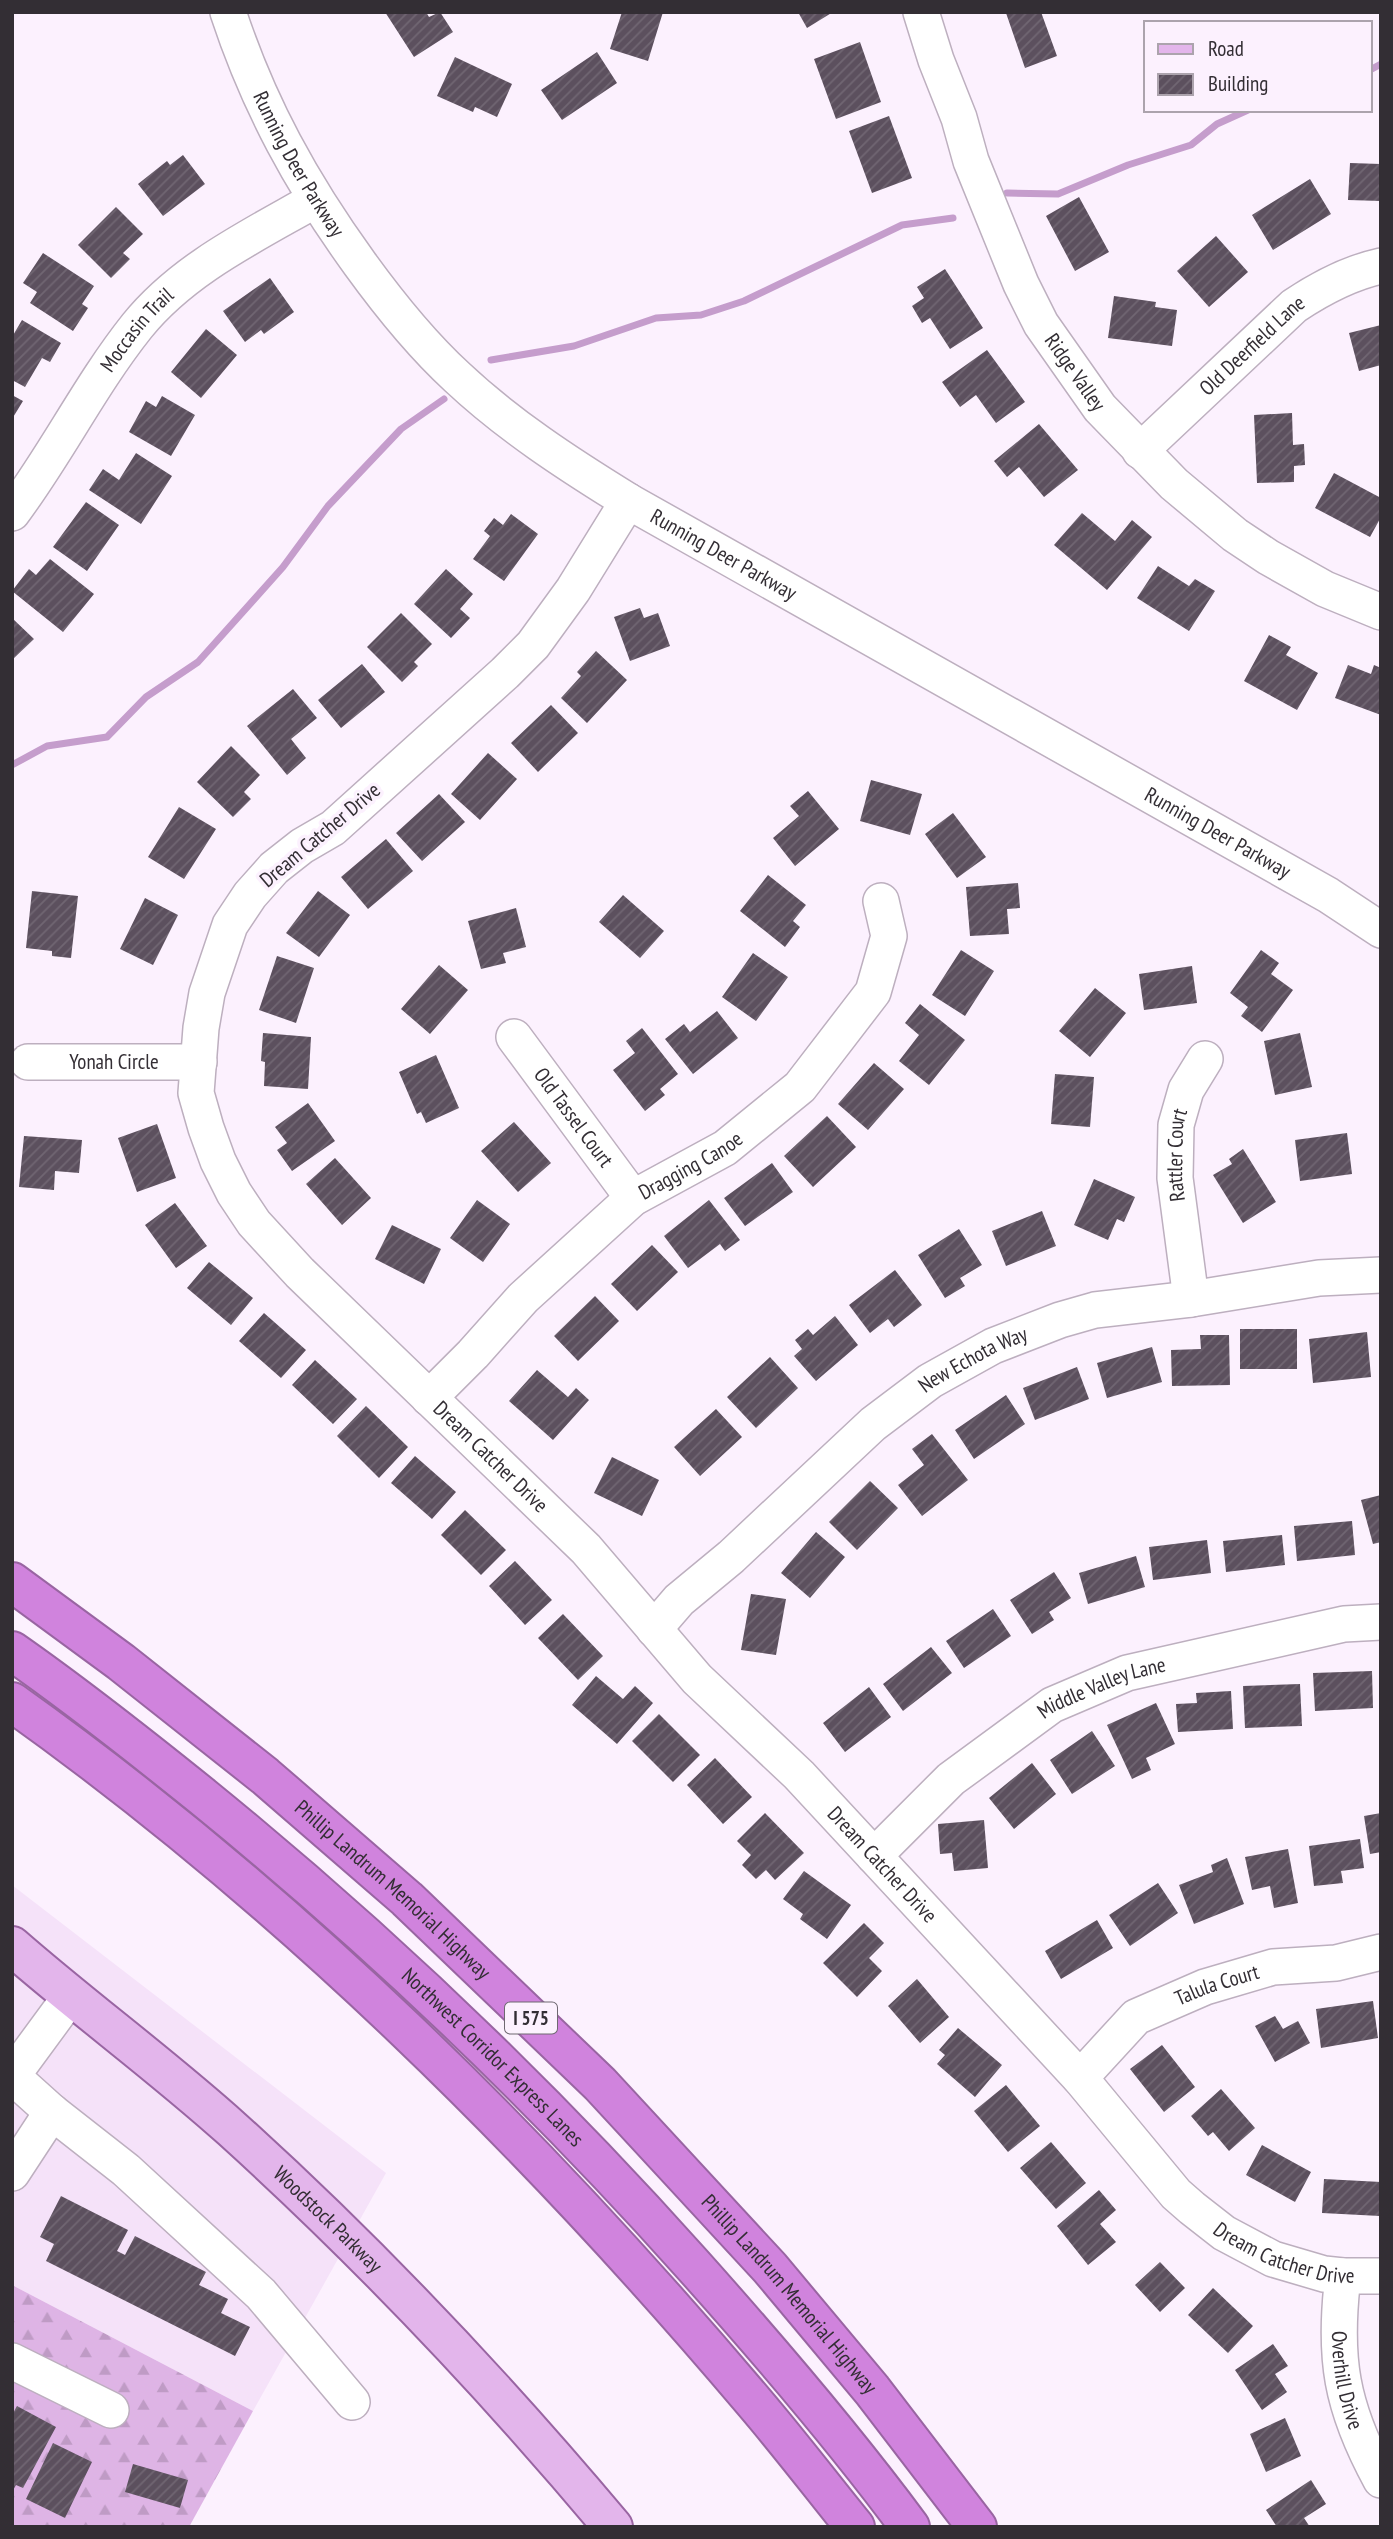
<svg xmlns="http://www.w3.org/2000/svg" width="1393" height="2539" viewBox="0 0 1393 2539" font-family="'PT Sans Narrow',sans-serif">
  <defs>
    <pattern id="forest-firs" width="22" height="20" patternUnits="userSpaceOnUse" patternTransform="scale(1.75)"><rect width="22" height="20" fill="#deb4e5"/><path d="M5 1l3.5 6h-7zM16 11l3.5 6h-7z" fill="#bf9bc5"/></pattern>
    <pattern id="building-hatch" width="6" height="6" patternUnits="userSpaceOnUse" patternTransform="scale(1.75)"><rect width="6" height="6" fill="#5c505e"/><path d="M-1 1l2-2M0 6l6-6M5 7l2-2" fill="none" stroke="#706672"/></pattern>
  </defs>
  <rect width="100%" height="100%" fill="#fcf1fe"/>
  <path fill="#f5e2f9" d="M 12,1885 L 386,2173 L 253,2411 L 12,2285 Z"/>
  <path fill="url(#forest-firs)" d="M 12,2285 L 253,2411 L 189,2527 L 12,2527 Z"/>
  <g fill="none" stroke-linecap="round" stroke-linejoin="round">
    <path stroke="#c59dcc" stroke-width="7" d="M 1370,70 L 1381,64
      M 1007,193 L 1058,194 L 1128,165 L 1191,145 L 1217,124 L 1248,110
      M 491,360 L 574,346 L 656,318 L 701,315 L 744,301 L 902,225 L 953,218
      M 12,765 L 47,746 L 107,737 L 146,697 L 198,662 L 283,567 L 328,506 L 401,429 L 444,399"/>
  </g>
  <path fill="url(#building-hatch)" d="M 385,12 L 426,12 L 429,17 L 440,12 L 453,32 L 414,57 Z
    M 622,12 L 663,12 L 648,61 L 610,49 Z
    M 798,12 L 833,12 L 807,28 Z
    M 1009,12 L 1041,12 L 1057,56 L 1025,68 L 1006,13 Z
    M 860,42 L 881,102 L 836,119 L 814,59 Z
    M 597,52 L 617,83 L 562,120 L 541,90 Z
    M 455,57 L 512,84 L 497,117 L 475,107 L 473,112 L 437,96 Z
    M 889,116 L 912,178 L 872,193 L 849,131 Z
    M 183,155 L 205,184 L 163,216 L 138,184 L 167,161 L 170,165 Z
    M 1350,163 L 1381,164 L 1381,201 L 1348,200 Z
    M 1310,179 L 1331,214 L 1273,250 L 1252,215 Z
    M 1079,197 L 1109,252 L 1075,271 L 1046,216 Z
    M 116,207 L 143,234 L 123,253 L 130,259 L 111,278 L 78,245 Z
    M 1216,236 L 1248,272 L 1209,307 L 1177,271 Z
    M 43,253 L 94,286 L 82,304 L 88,308 L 73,331 L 30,303 L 37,292 L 23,283 Z
    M 945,269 L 983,328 L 950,349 L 930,318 L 922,323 L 912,306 L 924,298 L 917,287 Z
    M 270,278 L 294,312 L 264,334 L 261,330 L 245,342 L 223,311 Z
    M 1114,296 L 1156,302 L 1155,307 L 1177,310 L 1172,346 L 1108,338 Z
    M 22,320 L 61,343 L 50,362 L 42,358 L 25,387 L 12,380 L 12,337 Z
    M 1381,325 L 1381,365 L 1359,371 L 1349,333 Z
    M 206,329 L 237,355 L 201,398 L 171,372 Z
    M 987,350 L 1025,402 L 996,423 L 976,395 L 960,407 L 942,382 Z
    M 12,395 L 23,401 L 12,419 Z
    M 162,396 L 195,415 L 171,456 L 129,432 L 146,401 L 156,407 Z
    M 1292,413 L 1293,445 L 1304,444 L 1305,465 L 1294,466 L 1294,482 L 1257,483 L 1254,415 Z
    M 1039,424 L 1078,470 L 1044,497 L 1019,467 L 1007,477 L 994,461 Z
    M 136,453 L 172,476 L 141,524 L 89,490 L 103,469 L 119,480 Z
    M 1334,473 L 1381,498 L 1381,517 L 1370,537 L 1315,508 Z
    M 86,502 L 119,525 L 87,571 L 53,547 Z
    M 1082,513 L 1115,541 L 1132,520 L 1152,537 L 1107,590 L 1054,545 Z
    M 511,514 L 538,534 L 504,581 L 473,559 L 490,536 L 484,531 L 494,518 L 503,525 Z
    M 50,559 L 94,594 L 63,632 L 12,591 L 29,569 L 36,575 Z
    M 1158,566 L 1189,586 L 1195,579 L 1215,591 L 1189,631 L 1137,598 Z
    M 446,569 L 473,594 L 460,609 L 470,618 L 451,638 L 414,604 Z
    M 640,608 L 644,618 L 658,613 L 670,646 L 630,661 L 614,617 Z
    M 401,613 L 432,644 L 414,662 L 418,666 L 402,682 L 367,647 Z
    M 12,618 L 34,639 L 12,660 Z
    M 1269,635 L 1291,647 L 1286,655 L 1318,673 L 1297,710 L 1244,681 Z
    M 596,651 L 627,680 L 587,723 L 561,698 L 581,676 L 577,672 Z
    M 362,664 L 385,692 L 341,728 L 318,700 Z
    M 1348,665 L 1371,674 L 1374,665 L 1381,668 L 1381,715 L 1335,698 Z
    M 293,689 L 317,718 L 291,739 L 306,758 L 287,775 L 247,726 Z
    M 551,705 L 578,733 L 538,772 L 511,743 Z
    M 231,746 L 260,775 L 244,792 L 251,799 L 233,817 L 197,782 Z
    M 488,753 L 517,779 L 480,820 L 451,794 Z
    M 871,780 L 922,794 L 910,835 L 860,821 Z
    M 808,791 L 839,829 L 795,866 L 773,838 L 799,816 L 790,806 Z
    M 439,794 L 465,822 L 422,861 L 396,833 Z
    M 179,807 L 216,829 L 184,879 L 148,857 Z
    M 953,813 L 986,857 L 957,878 L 925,834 Z
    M 386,839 L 413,871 L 368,909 L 341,877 Z
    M 768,875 L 806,905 L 793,921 L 800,927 L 785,947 L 740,911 Z
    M 1018,883 L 1020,908 L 1007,909 L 1009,934 L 970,936 L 966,887 Z
    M 32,891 L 78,896 L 71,958 L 52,956 L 52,951 L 26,948 Z
    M 318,891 L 350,915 L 319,957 L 286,933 Z
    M 623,895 L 664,931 L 640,958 L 599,922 Z
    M 145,898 L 178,915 L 153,965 L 120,949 Z
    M 516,908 L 526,947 L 503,953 L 506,963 L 481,969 L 468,921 Z
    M 961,950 L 994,971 L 965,1016 L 932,995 Z
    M 1261,950 L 1279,963 L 1271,974 L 1293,990 L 1262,1032 L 1241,1016 L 1248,1007 L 1230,993 Z
    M 753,953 L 788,977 L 756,1021 L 722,997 Z
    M 277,956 L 314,968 L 296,1023 L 259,1010 Z
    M 439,965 L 468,990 L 430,1034 L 401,1009 Z
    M 1192,966 L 1197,1003 L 1144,1010 L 1139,974 Z
    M 1095,988 L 1126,1013 L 1090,1057 L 1059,1031 Z
    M 920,1004 L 965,1040 L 929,1085 L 899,1061 L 919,1035 L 905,1023 Z
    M 717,1011 L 738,1038 L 693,1074 L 665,1039 L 684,1024 L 690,1032 Z
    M 642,1028 L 678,1074 L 660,1089 L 665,1095 L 645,1111 L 613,1070 L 635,1053 L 626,1041 Z
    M 263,1033 L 311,1037 L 308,1089 L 264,1086 L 265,1062 L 261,1061 Z
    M 1300,1033 L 1312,1087 L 1275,1095 L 1264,1041 Z
    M 436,1055 L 459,1108 L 426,1123 L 421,1112 L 417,1114 L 399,1072 Z
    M 874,1063 L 904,1089 L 868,1130 L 838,1104 Z
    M 1055,1074 L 1094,1077 L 1090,1127 L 1051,1124 Z
    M 308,1103 L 335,1141 L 292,1171 L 277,1150 L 287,1143 L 275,1127 Z
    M 827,1116 L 856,1147 L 813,1187 L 784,1156 Z
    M 514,1122 L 551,1163 L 518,1192 L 481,1151 Z
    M 157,1124 L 176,1178 L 137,1192 L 118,1138 Z
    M 1347,1133 L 1352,1174 L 1300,1181 L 1295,1140 Z
    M 24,1136 L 82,1140 L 79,1173 L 55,1171 L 54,1190 L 19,1187 Z
    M 1243,1149 L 1276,1202 L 1243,1223 L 1213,1175 L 1232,1164 L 1229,1159 Z
    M 335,1158 L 371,1198 L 342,1225 L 306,1184 Z
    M 772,1163 L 793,1192 L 745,1226 L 724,1198 Z
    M 1094,1179 L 1135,1197 L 1124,1222 L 1117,1219 L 1108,1240 L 1074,1225 Z
    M 477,1200 L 510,1224 L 483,1262 L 450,1238 Z
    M 709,1200 L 740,1240 L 725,1251 L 720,1244 L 688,1268 L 664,1236 Z
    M 175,1203 L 207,1246 L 176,1268 L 145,1225 Z
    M 1042,1211 L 1056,1246 L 1006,1266 L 992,1231 Z
    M 392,1225 L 441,1249 L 424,1284 L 375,1259 Z
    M 959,1229 L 982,1265 L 960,1278 L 965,1286 L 945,1298 L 918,1255 Z
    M 652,1245 L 678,1272 L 637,1311 L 611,1284 Z
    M 209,1262 L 253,1298 L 231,1325 L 187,1288 Z
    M 895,1270 L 922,1305 L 894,1327 L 888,1319 L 870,1333 L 849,1305 Z
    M 595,1296 L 619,1321 L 578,1361 L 554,1336 Z
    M 264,1313 L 306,1350 L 281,1378 L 239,1341 Z
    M 835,1316 L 858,1345 L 816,1381 L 794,1356 L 802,1349 L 795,1340 L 808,1329 L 813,1335 Z
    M 1240,1329 L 1297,1329 L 1297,1369 L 1240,1369 Z
    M 1367,1332 L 1371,1377 L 1313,1383 L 1309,1339 Z
    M 1200,1335 L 1229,1335 L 1230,1385 L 1172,1386 L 1171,1350 L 1201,1349 Z
    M 1152,1347 L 1162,1382 L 1107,1398 L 1097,1363 Z
    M 770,1357 L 798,1388 L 756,1428 L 727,1397 Z
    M 315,1360 L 357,1399 L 333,1424 L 292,1385 Z
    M 1077,1367 L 1089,1399 L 1035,1420 L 1023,1388 Z
    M 537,1370 L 568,1397 L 576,1388 L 589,1400 L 553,1440 L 509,1401 Z
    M 1006,1395 L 1025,1424 L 974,1459 L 955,1430 Z
    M 366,1406 L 408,1447 L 379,1478 L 337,1436 Z
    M 716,1409 L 742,1437 L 700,1476 L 674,1447 Z
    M 932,1434 L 968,1480 L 922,1516 L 898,1485 L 924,1465 L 912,1449 Z
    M 415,1456 L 456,1492 L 432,1519 L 391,1483 Z
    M 612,1457 L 659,1480 L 642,1516 L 594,1493 Z
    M 870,1481 L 898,1508 L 857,1550 L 829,1522 Z
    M 1381,1495 L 1381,1542 L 1373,1544 L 1361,1500 Z
    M 465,1510 L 506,1550 L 481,1575 L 441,1535 Z
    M 1352,1521 L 1355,1555 L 1297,1561 L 1294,1526 Z
    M 816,1532 L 845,1557 L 810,1598 L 781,1573 Z
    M 1282,1535 L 1285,1565 L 1226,1572 L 1223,1541 Z
    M 1207,1540 L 1211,1573 L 1153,1580 L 1149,1547 Z
    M 1136,1556 L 1145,1587 L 1088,1604 L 1079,1573 Z
    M 515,1561 L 552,1600 L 525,1625 L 489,1586 Z
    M 1054,1572 L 1071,1598 L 1049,1612 L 1054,1620 L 1032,1634 L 1010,1600 Z
    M 751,1594 L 786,1599 L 776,1655 L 741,1650 Z
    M 993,1609 L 1011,1636 L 964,1668 L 946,1641 Z
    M 563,1614 L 603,1656 L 578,1680 L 538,1638 Z
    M 931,1647 L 952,1673 L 903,1711 L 883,1684 Z
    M 1372,1671 L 1373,1708 L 1315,1711 L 1313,1673 Z
    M 596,1676 L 623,1699 L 635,1686 L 653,1703 L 617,1744 L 572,1705 Z
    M 1300,1684 L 1302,1726 L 1245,1728 L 1243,1686 Z
    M 869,1687 L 891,1717 L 845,1752 L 823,1723 Z
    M 1231,1691 L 1233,1729 L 1178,1732 L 1176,1704 L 1197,1703 L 1196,1693 Z
    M 1156,1703 L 1175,1744 L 1146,1758 L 1151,1770 L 1132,1779 L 1107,1725 Z
    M 659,1714 L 700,1755 L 673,1782 L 632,1741 Z
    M 1092,1731 L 1115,1766 L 1072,1794 L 1050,1760 Z
    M 715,1758 L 752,1797 L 723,1824 L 687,1785 Z
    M 1032,1763 L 1056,1794 L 1014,1829 L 989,1798 Z
    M 765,1813 L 804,1853 L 775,1880 L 766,1870 L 756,1879 L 742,1865 L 751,1855 L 737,1841 Z
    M 1381,1813 L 1381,1852 L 1370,1854 L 1364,1816 Z
    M 984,1820 L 988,1868 L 954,1871 L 952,1853 L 940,1854 L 938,1824 Z
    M 1360,1839 L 1364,1868 L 1341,1871 L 1343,1883 L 1314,1886 L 1309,1846 Z
    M 1288,1849 L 1298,1903 L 1274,1908 L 1270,1886 L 1252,1890 L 1245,1857 Z
    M 1227,1858 L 1244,1904 L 1194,1924 L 1179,1885 L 1213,1872 L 1211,1865 Z
    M 804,1871 L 851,1905 L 827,1939 L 800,1919 L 803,1914 L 783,1899 Z
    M 1158,1883 L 1178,1913 L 1130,1946 L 1109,1915 Z
    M 1097,1920 L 1113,1948 L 1061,1979 L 1045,1951 Z
    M 864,1923 L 884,1943 L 869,1958 L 882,1971 L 857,1997 L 823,1963 Z
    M 917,1979 L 949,2017 L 920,2043 L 888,2006 Z
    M 1373,2001 L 1378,2038 L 1321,2048 L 1316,2009 Z
    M 1275,2016 L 1283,2029 L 1298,2021 L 1310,2043 L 1275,2062 L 1255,2026 Z
    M 958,2028 L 1002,2065 L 975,2097 L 937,2064 L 945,2055 L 939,2050 Z
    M 1162,2045 L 1195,2087 L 1164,2112 L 1130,2069 Z
    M 1006,2085 L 1040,2126 L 1008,2152 L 974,2111 Z
    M 1221,2089 L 1255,2128 L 1229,2151 L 1213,2132 L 1208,2136 L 1191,2116 Z
    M 1051,2142 L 1086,2183 L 1056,2209 L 1020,2168 Z
    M 1262,2145 L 1311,2172 L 1295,2202 L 1246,2175 Z
    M 1324,2179 L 1381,2182 L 1380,2216 L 1322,2213 Z
    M 1099,2190 L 1116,2210 L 1100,2224 L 1116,2242 L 1088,2265 L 1057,2226 Z
    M 61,2196 L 128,2230 L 117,2251 L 125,2255 L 135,2236 L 206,2272 L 199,2285 L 228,2299 L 221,2313 L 250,2327 L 235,2356 L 46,2261 L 54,2244 L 40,2237 Z
    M 1160,2262 L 1185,2288 L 1160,2312 L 1135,2285 Z
    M 1213,2288 L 1253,2326 L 1228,2353 L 1188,2315 Z
    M 1273,2344 L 1288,2366 L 1275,2374 L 1287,2392 L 1262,2410 L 1235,2370 Z
    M 17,2406 L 56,2427 L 23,2488 L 16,2485 L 12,2492 L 12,2415 Z
    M 1285,2418 L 1301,2456 L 1266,2472 L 1250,2434 Z
    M 53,2443 L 92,2462 L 65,2518 L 26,2499 Z
    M 133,2464 L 188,2480 L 180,2508 L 125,2492 Z
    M 1311,2480 L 1326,2504 L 1304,2518 L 1310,2527 L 1277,2527 L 1266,2510 Z"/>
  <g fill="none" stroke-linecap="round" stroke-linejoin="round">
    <g stroke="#bdafbf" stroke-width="38">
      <g id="minor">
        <path id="s1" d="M 228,12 C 259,106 302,184 360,264 C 389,304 420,343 457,377 C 508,425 568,464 628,501 L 1328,895 L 1381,930"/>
        <path id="s2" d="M 921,12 L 936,60 L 959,118 L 971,161 L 1021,284 L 1041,324 L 1100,408 L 1174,484 L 1235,535 L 1268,557 L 1325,589 L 1381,612"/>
        <path id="s3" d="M 1140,451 L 1294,306 C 1321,288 1349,273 1381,266"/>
        <path id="s4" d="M 628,501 L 573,590 L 533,645 L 505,673 L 333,828 L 302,846 L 274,868 L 250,895 L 230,925 L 207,993 L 201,1028 L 196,1093 L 206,1128 L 218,1161 L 234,1193 L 254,1223 L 300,1273 L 586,1549 L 697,1679 L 799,1775 L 1080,2078 L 1176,2194 L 1192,2208 L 1224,2233 L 1273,2259 L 1324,2274 L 1343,2276 L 1381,2276"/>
        <path id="s5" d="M 12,513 C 57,453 90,385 137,326 C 183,269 252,236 315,200"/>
        <path id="s6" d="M 514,1037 L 633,1198"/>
        <path id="s7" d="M 28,1062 L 199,1062"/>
        <path id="s8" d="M 1191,1299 L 1175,1178 L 1176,1125 L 1186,1090 L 1205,1059"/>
        <path id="s9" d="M 429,1398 L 473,1354 L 523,1298 L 633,1198 L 725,1148 L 800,1087 L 873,992 L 889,936 L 881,901"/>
        <path id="s10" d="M 654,1629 L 679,1600 L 731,1557 L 873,1424 L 930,1381 L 993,1346 L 1060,1320 L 1095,1310 L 1191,1299 L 1319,1278 L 1381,1275"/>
        <path id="s11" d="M 874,1856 L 951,1779 L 1052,1705 L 1127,1673 L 1344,1624 L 1381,1622"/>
        <path d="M 12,2076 L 52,2112 L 126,2170 L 261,2294 L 352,2402"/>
        <path d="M 12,2076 L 70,1997"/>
        <path id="s12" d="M 1080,2078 L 1136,2017 L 1205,1987 L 1273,1967 L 1336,1963 L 1381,1952"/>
        <path d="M 12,2173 L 52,2112"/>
        <path id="s13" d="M 1343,2276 C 1333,2358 1341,2407 1381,2480"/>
        <path d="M 12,2361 L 111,2410"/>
      </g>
    </g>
    <g stroke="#9965a2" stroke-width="42">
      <g id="major">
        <path id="s14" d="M 12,1946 C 84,2009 161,2065 232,2129 C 369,2253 494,2385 613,2527"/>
      </g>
    </g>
    <g stroke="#9965a2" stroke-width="42">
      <g id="highway">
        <path id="s15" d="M 12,1582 L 121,1662 L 265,1776 L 407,1899 L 600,2084 L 770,2268 L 872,2390 L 977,2527"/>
        <path id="s16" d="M 12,1651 C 78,1697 141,1747 203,1797 C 379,1940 541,2095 692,2264 C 768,2349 842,2435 910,2527"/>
        <path d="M 12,1702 C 290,1900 534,2142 754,2402 C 789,2443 821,2485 855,2527"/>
      </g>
    </g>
    <use href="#minor" stroke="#fff" stroke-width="35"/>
    <use href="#major" stroke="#e3b5eb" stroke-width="38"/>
    <use href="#highway" stroke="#d083dd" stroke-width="38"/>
  </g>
  <g text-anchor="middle" stroke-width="7" stroke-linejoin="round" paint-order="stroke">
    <rect fill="#fcf1fe" stroke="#6f6871" stroke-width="2" x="505" y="2002.5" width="52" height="31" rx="5"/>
    <g font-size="19" font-weight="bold" fill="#332e34">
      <text x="531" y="2025">I 575</text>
    </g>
    <g font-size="21" fill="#332e34" stroke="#fcf1fe">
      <text dy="7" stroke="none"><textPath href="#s1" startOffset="168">Running Deer Parkway</textPath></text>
      <text dy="7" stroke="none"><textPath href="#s5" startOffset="222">Moccasin Trail</textPath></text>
      <text dy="7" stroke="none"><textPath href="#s3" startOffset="154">Old Deerfield Lane</textPath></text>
      <text dy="7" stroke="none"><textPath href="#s2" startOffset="394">Ridge Valley</textPath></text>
      <text dy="7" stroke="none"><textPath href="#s1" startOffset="756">Running Deer Parkway</textPath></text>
      <text dy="7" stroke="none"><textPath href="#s1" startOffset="1323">Running Deer Parkway</textPath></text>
      <text transform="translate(320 835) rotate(-40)" y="7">Dream Catcher Drive</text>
      <text dy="7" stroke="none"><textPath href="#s7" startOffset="86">Yonah Circle</textPath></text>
      <text dy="7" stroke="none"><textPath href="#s6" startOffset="100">Old Tassel Court</textPath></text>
      <text dy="7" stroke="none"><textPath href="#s8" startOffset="145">Rattler Court</textPath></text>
      <text dy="7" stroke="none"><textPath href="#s9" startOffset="352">Dragging Canoe</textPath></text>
      <text dy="7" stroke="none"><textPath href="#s10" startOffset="420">New Echota Way</textPath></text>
      <text dy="7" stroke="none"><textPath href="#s4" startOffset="1236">Dream Catcher Drive</textPath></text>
      <text dy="7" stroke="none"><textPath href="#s11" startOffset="287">Middle Valley Lane</textPath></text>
      <text dy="7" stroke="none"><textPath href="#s4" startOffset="1802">Dream Catcher Drive</textPath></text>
      <text dy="7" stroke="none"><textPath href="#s15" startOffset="490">Phillip Landrum Memorial Highway</textPath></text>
      <text dy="7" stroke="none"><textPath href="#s12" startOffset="170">Talula Court</textPath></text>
      <text dy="7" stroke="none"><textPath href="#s16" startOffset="630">Northwest Corridor Express Lanes</textPath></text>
      <text dy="7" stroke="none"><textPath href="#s14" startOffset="418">Woodstock Parkway</textPath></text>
      <text dy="7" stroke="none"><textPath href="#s4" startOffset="2370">Dream Catcher Drive</textPath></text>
      <text dy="7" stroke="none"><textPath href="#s15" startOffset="1057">Phillip Landrum Memorial Highway</textPath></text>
      <text dy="7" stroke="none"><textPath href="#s13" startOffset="105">Overhill Drive</textPath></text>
    </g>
  </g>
  <rect width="1393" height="2539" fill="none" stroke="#332e34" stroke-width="28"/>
  <rect x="1144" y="21" width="228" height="91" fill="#fcf1fe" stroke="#aca3ad" stroke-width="2"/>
  <rect x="1158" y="44" width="35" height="10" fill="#e3b5eb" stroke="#aca3ad" stroke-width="2"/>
  <text x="1208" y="56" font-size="21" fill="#332e34">Road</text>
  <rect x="1158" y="74" width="35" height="21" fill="url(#building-hatch)" stroke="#aca3ad" stroke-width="2"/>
  <text x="1208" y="91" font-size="21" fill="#332e34">Building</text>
</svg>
